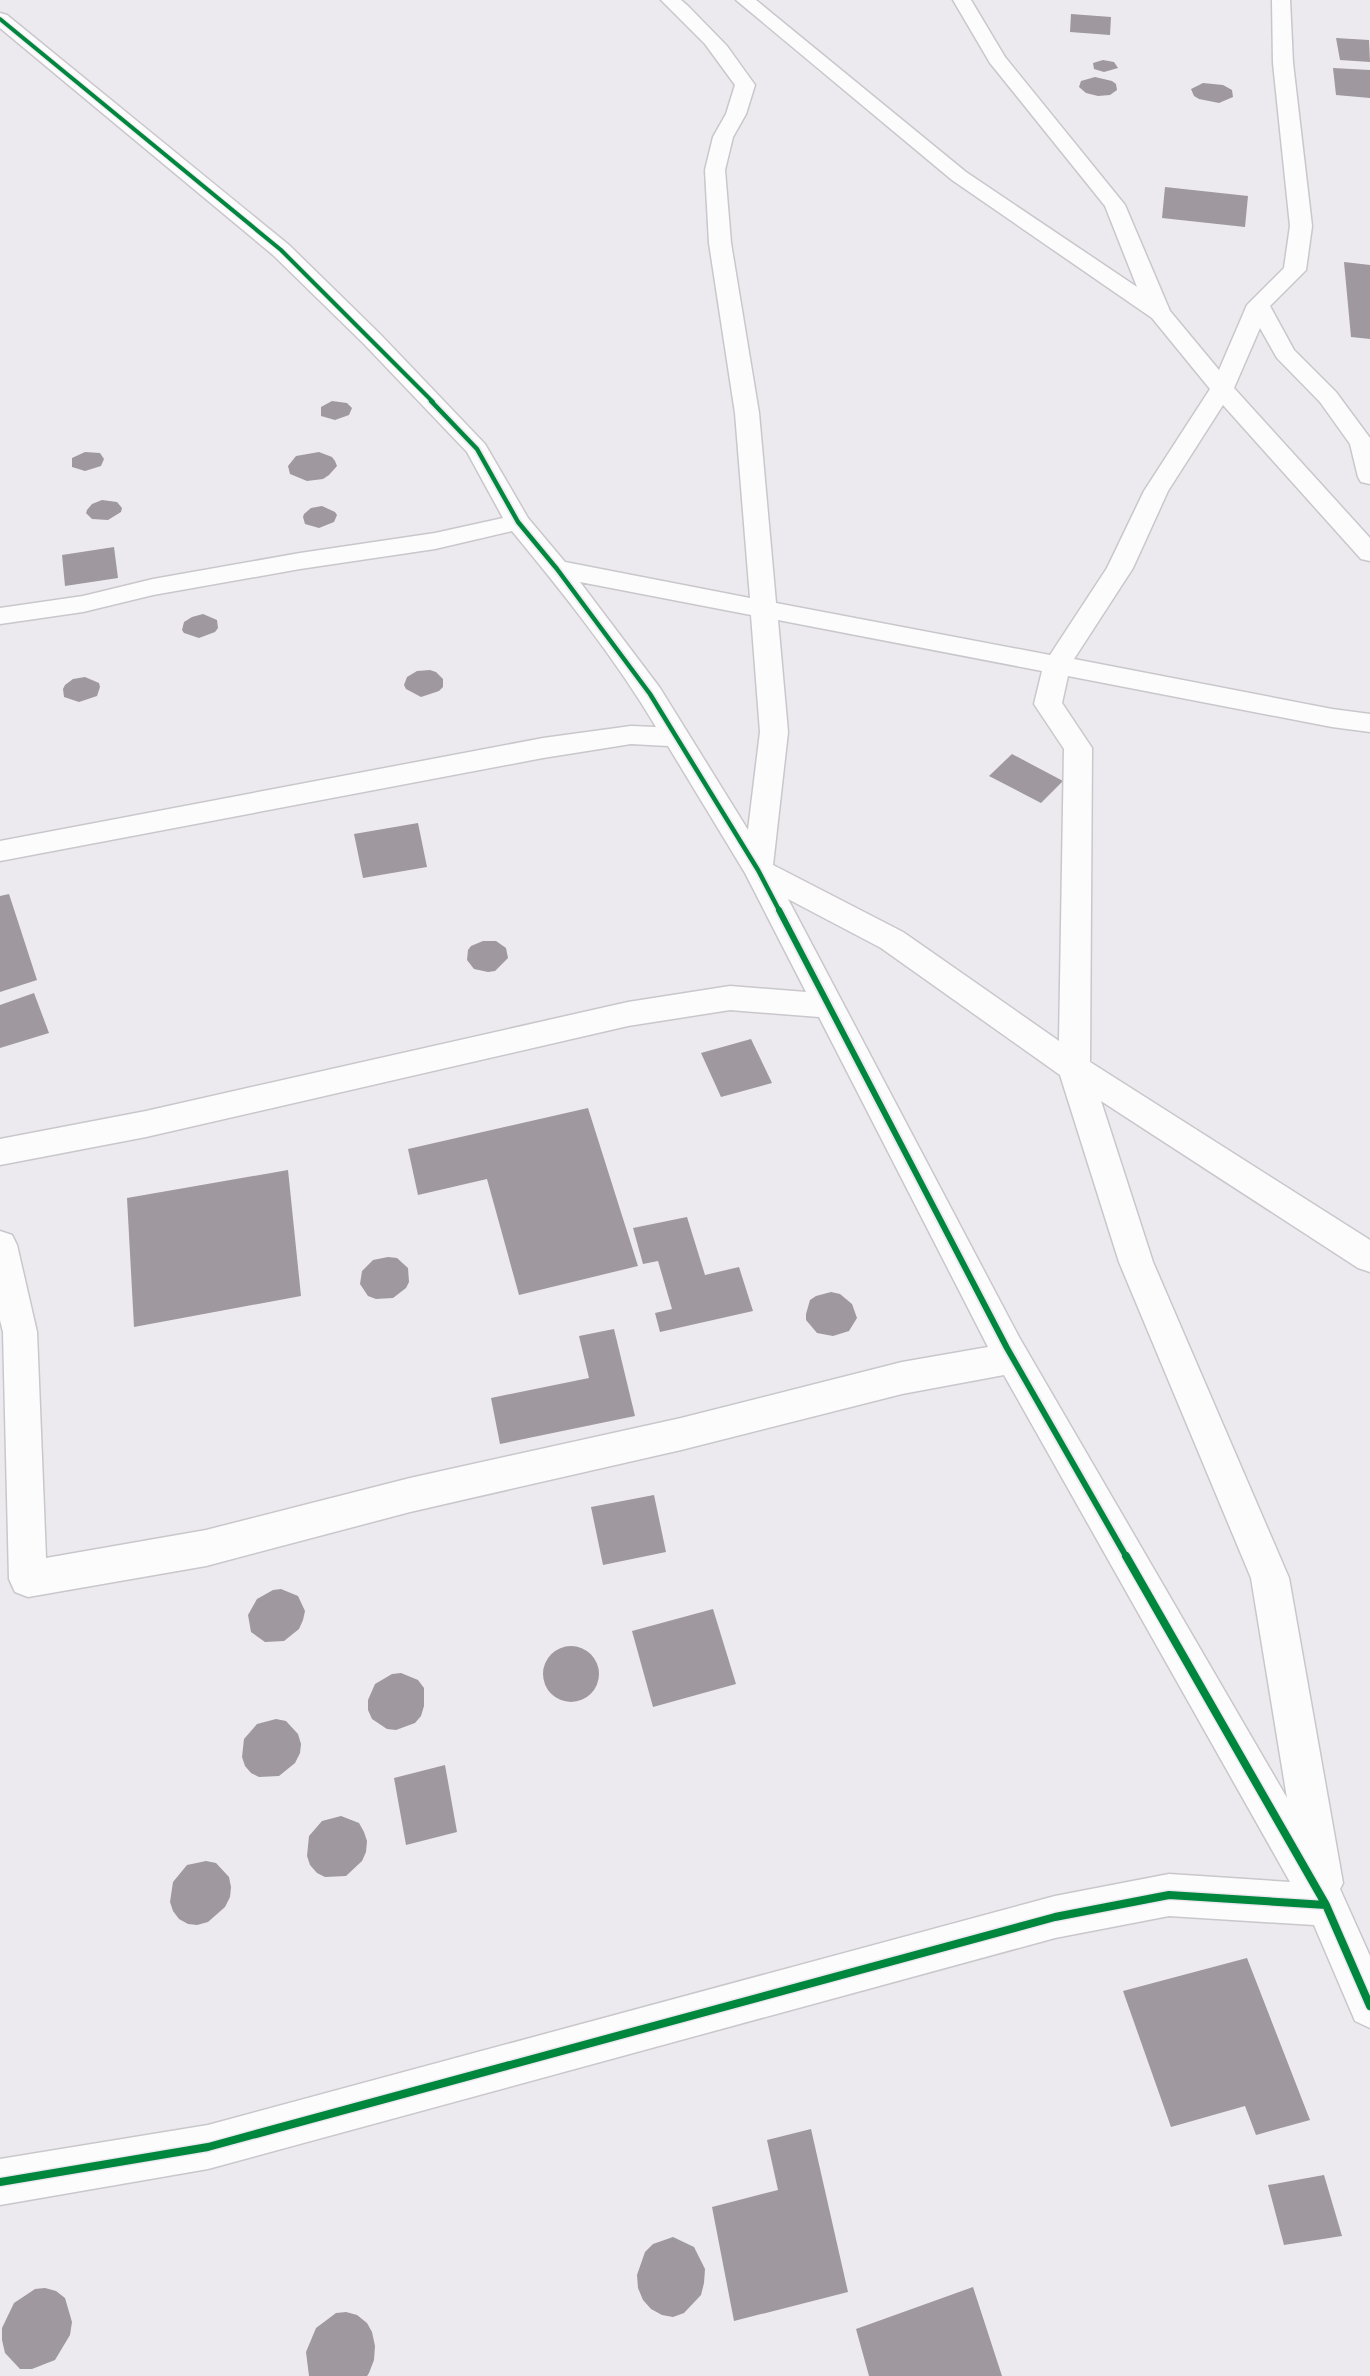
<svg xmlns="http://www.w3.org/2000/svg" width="1370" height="2376" viewBox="0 0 1370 2376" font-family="'Golos Text',sans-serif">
  <rect width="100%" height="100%" fill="#eceaef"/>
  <path fill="#9f989e" d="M 1071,14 L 1111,17 L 1110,35 L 1070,32 Z
    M 1336,38 L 1369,40 L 1370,62 L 1340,60 Z
    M 1103,60 L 1114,62 L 1118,68 L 1104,72 L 1094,69 L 1093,63 Z
    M 1333,68 L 1370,70 L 1370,98 L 1336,95 Z
    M 1095,77 L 1112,81 L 1116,84 L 1117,90 L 1110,95 L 1098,96 L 1086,93 L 1079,87 L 1081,81 Z
    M 1203,83 L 1223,85 L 1232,90 L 1233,97 L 1219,103 L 1199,99 L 1194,96 L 1191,89 Z
    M 1165,187 L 1248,196 L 1245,227 L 1162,218 Z
    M 1344,262 L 1370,265 L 1370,339 L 1351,337 Z
    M 332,401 L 347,403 L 352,408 L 349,415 L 335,420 L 321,416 L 321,407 Z
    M 85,452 L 100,453 L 104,459 L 101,466 L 85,471 L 72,467 L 72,458 Z
    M 319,452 L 332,457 L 335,461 L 337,466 L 329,475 L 323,479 L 307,481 L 290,474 L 288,466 L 296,456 Z
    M 102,500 L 117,502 L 122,508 L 121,512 L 108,520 L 92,519 L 86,513 L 87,510 L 92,504 Z
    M 322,506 L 335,512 L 337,515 L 334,522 L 319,528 L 305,524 L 303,517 L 304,514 L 311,508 Z
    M 114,547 L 118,578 L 65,586 L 62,555 Z
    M 203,614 L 217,620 L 218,628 L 215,632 L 199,638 L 184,633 L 182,630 L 184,622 L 192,617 Z
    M 430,670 L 436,672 L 443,679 L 443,687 L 439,691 L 421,697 L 406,689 L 404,685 L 407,677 L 417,671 Z
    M 85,677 L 99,683 L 100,687 L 97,696 L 79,702 L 64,697 L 63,689 L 65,685 L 73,679 Z
    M 1012,754 L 1063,781 L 1041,803 L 989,776 Z
    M 418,823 L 427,867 L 363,878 L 354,834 Z
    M 9,894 L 37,980 L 0,992 L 0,896 Z
    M 483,941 L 496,941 L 506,948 L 508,958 L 495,971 L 488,972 L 474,969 L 467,960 L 468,950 L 471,946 Z
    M 34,993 L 49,1033 L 0,1048 L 0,1005 Z
    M 751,1039 L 772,1083 L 721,1097 L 701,1053 Z
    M 588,1108 L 638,1266 L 519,1295 L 487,1179 L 418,1195 L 408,1149 Z
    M 288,1170 L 301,1296 L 134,1327 L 127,1198 Z
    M 687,1217 L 705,1275 L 739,1267 L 753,1311 L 660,1332 L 655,1313 L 672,1309 L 658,1261 L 643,1264 L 633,1228 Z
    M 388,1257 L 397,1258 L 408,1268 L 409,1282 L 406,1288 L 393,1298 L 376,1299 L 368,1296 L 360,1284 L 362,1271 L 373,1260 Z
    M 831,1292 L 840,1294 L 852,1304 L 857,1318 L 849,1331 L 833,1336 L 817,1333 L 806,1320 L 806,1314 L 810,1300 L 816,1296 Z
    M 614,1329 L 635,1416 L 500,1444 L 491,1398 L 589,1378 L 579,1336 Z
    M 654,1495 L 666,1552 L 603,1565 L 591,1507 Z
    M 281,1589 L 298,1596 L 305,1611 L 303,1620 L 299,1629 L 284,1641 L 265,1642 L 251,1632 L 248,1615 L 257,1599 L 273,1590 Z
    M 713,1609 L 736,1684 L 653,1707 L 632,1631 Z
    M543 1674a28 28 0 1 1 56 0a28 28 0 1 1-56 0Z
    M 401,1673 L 418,1680 L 424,1688 L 424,1706 L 421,1716 L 415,1723 L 396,1730 L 387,1729 L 372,1719 L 368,1710 L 368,1700 L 375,1684 L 392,1674 Z
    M 276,1719 L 286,1721 L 298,1734 L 301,1744 L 300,1753 L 295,1763 L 279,1776 L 259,1777 L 251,1773 L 245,1766 L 242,1757 L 244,1739 L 257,1724 Z
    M 445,1765 L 457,1832 L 406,1845 L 394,1778 Z
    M 341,1816 L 359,1823 L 364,1832 L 367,1841 L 366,1852 L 362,1861 L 346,1876 L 325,1877 L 317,1873 L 310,1865 L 307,1856 L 309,1836 L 322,1821 Z
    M 206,1861 L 216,1863 L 229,1877 L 231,1887 L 230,1897 L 225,1907 L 208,1922 L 197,1925 L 188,1924 L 179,1919 L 173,1911 L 170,1902 L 173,1882 L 187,1865 Z
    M 1247,1958 L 1310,2120 L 1256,2135 L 1245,2106 L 1171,2127 L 1123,1991 Z
    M 811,2129 L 848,2292 L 734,2321 L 712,2207 L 778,2190 L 767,2140 Z
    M 1324,2175 L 1342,2236 L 1284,2245 L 1268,2185 Z
    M 673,2237 L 694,2247 L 705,2269 L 704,2283 L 701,2295 L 684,2313 L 673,2317 L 662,2315 L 651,2309 L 643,2300 L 638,2288 L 637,2275 L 645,2252 L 653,2244 Z
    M 973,2287 L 1002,2376 L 869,2376 L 856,2329 Z
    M 45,2288 L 56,2291 L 65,2298 L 72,2322 L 70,2335 L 55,2360 L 32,2369 L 20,2369 L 5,2353 L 2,2340 L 2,2328 L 14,2303 L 35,2289 Z
    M 346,2312 L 357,2315 L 367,2323 L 372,2332 L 375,2346 L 374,2360 L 369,2373 L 367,2376 L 309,2376 L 306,2352 L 316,2328 L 336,2313 Z"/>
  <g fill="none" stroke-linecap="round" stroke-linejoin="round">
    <g stroke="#c9c7cb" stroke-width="3">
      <path id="minor" d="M 661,0 L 681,0 L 688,6 L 727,46 L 755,85 L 746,114 L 733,137 L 725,170 L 731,243 L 759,413 L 776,603 L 1050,655 L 1107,568 L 1144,491 L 1210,389 L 1152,318 L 952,180 L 736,0 L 756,0 L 966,172 L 1137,287 L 1105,206 L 990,63 L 953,0 L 971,0 L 1005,57 L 1125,205 L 1170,311 L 1219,370 L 1247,305 L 1284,268 L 1290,226 L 1273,63 L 1272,0 L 1290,0 L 1293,63 L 1312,226 L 1306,270 L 1270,306 L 1294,350 L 1336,392 L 1370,438 L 1370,484 L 1361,482 L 1358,477 L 1350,444 L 1320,402 L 1277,358 L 1260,328 L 1234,388 L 1370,538 L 1370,561 L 1361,559 L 1223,405 L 1168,491 L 1133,568 L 1074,659 L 1332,709 L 1370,714 L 1370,732 L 1332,727 L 1068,676 L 1062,703 L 1092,748 L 1090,1062 L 1370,1240 L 1370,1272 L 1358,1268 L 1101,1101 L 1153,1262 L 1289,1578 L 1343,1883 L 1340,1889 L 1370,1956 L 1370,2028 L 1355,2021 L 1314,1925 L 1169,1916 L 1055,1938 L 208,2169 L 0,2205 L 0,2159 L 208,2125 L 1055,1896 L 1169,1874 L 1290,1882 L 1004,1375 L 902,1394 L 681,1450 L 410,1512 L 206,1566 L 28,1597 L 15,1592 L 9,1579 L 3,1332 L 0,1320 L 0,1231 L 12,1235 L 17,1245 L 37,1332 L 46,1558 L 206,1530 L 410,1478 L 681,1418 L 902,1362 L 988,1347 L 819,1017 L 730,1010 L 628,1026 L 146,1137 L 0,1165 L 0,1139 L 146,1111 L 628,1002 L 730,986 L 806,992 L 745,873 L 668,746 L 631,744 L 543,758 L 0,861 L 0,841 L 543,738 L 631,726 L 656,727 C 615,658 563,593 512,531 L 435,549 L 300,569 L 153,595 L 83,612 L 0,624 L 0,608 L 83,596 L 153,579 L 300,553 L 435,533 L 503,518 L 467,452 L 364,344 L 273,255 L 0,28 L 0,13 L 7,15 L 289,245 L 380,334 L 485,444 L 528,518 L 565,562 L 750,598 L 735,413 L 709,243 L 705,170 L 713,137 L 726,114 L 735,85 L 705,44 ZM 580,582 L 751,615 L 760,732 L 748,830 L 660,688 ZM 778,620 L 1042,671 L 1034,704 L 1064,749 L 1059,1041 L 903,932 L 773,865 L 788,732 ZM 788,899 L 881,948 L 1060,1075 L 1119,1262 L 1251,1578 L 1287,1798 L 1019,1337 Z"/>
    </g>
    <use href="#minor" fill="#fcfcfd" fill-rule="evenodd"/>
    <g stroke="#ece9f0" stroke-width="6">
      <path id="cycleway-far3" d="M 0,19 L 281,250 L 433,402"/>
    </g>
    <g stroke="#ece9f0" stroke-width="8">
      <path id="cycleway-far2" d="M 431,401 L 477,449 L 518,522 L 557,569 L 650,694 L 758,870 L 780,912"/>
    </g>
    <g stroke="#ece9f0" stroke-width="10">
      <path id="cycleway-far1" d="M 779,910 L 1007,1348 L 1127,1558"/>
    </g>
    <g stroke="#ece9f0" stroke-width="11">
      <path id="cycleway" d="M 1126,1556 L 1326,1905
        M 0,2182 L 208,2147 L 1055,1917 L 1169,1895 L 1326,1905 L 1370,2006"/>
    </g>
    <use href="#cycleway-far3" stroke="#00873e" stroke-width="4"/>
    <use href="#cycleway-far2" stroke="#00873e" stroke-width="4.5"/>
    <use href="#cycleway-far1" stroke="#00873e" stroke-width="6"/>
    <use href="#cycleway" stroke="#00873e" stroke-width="8"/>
  </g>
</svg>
